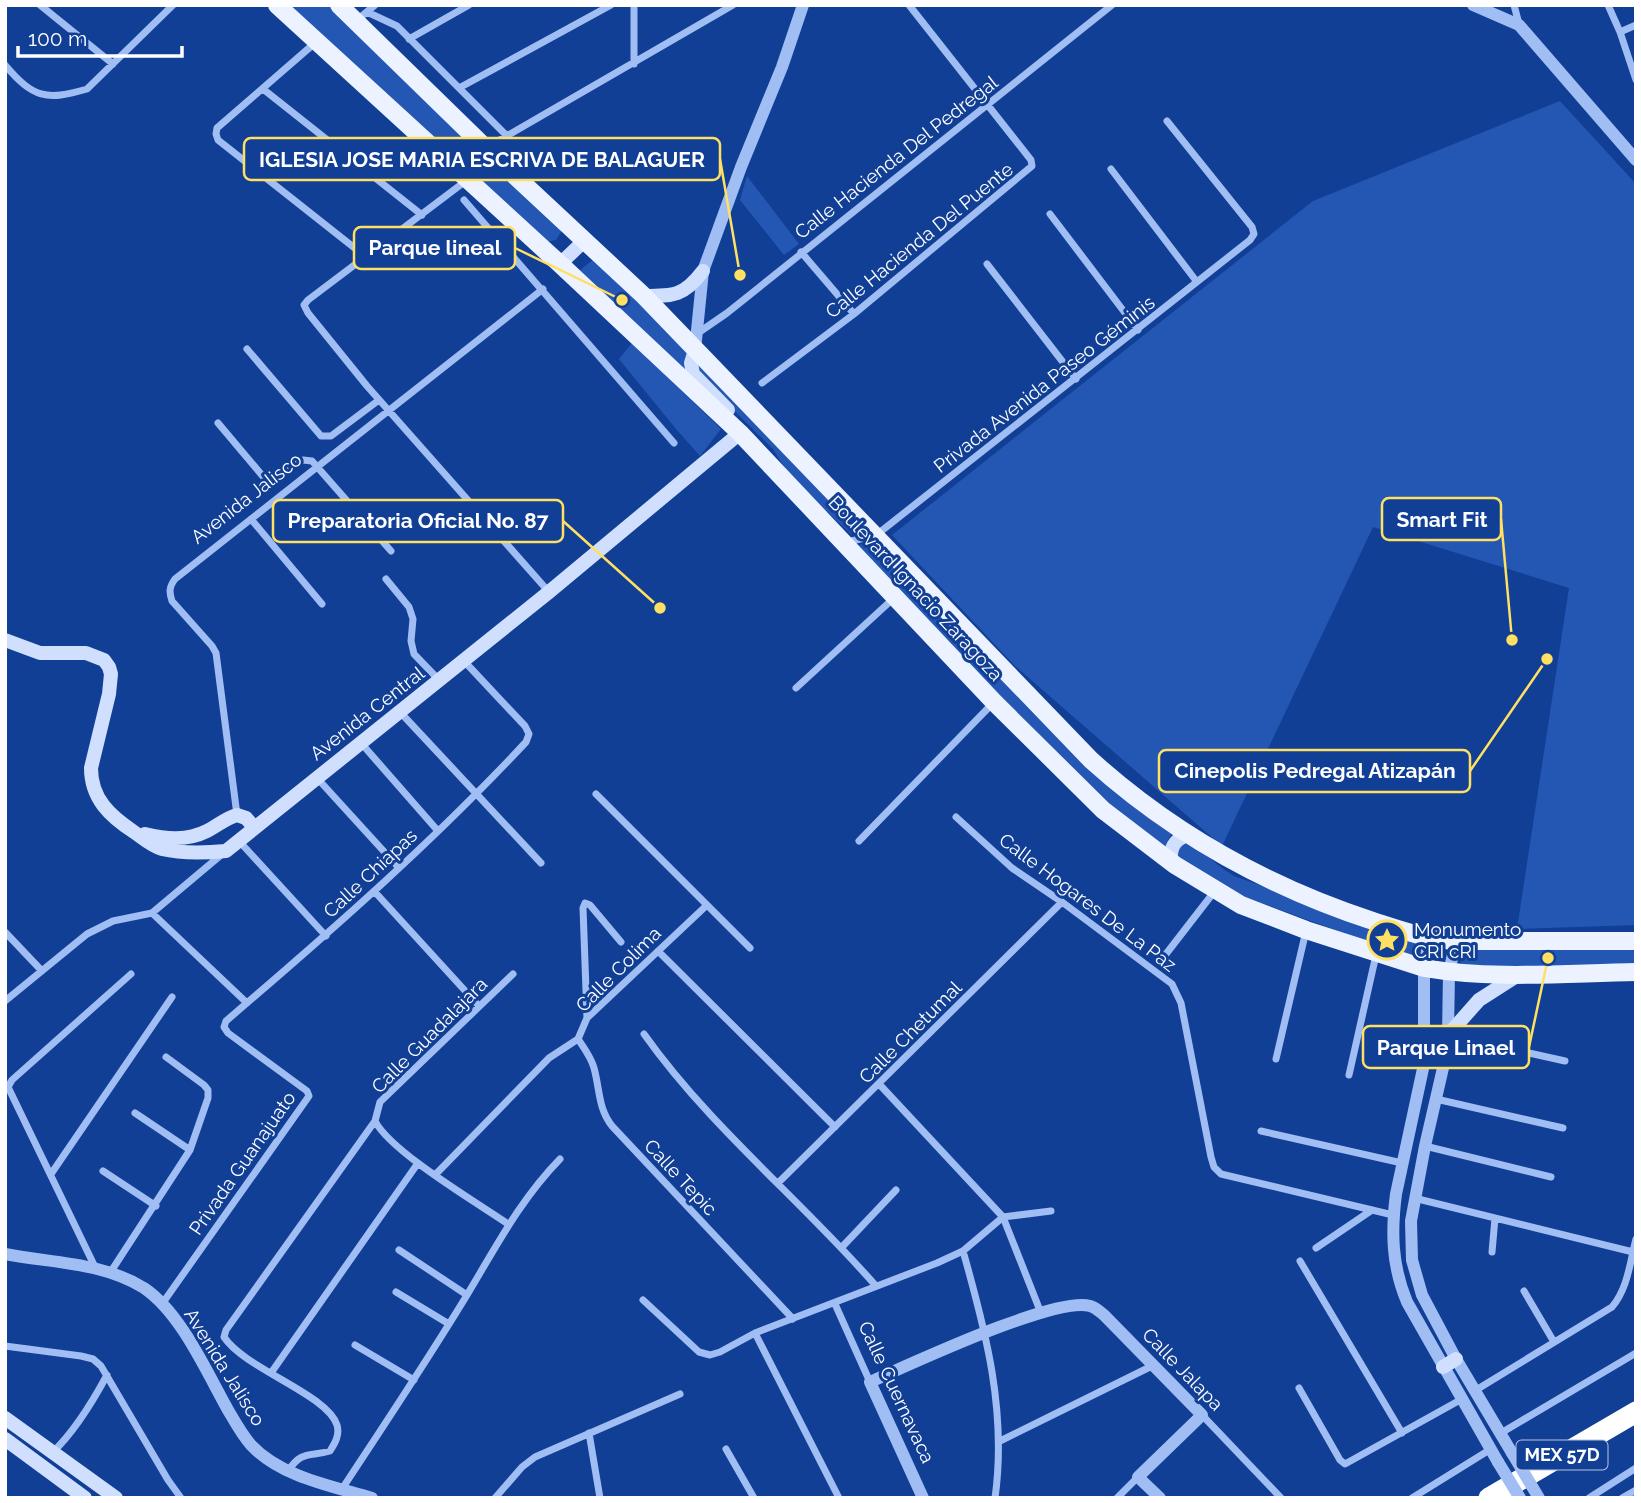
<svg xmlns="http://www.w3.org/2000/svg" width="1641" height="1503" viewBox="0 0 1641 1503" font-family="Raleway,sans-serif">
  <rect width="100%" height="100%" fill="#113f95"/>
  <path fill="#2457b4" d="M 290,5 L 332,5 L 471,146 L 561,223 L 561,232 L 556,240 L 545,242 Z
    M 1560,101 L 1636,184 L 1636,925 L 1517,929 L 1569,588 L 1373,527 L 1222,846 L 1015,666 L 892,535 L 1313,201 Z
    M 747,176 L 799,244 L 784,255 L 740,200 Z
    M 595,258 L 689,349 L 685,373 L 578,272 Z
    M 632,343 L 721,429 L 700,456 L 676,429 L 619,359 Z
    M 699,356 L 867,532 L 851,534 L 790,477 L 773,449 L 701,378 L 695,366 Z
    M 875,539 L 972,644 L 1182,832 L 1171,835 L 1167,842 L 1165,852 L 1118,815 L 1013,713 L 952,644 L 857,546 Z
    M 1181,837 C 1201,848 1214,864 1234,876 L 1416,941 C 1419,948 1415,956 1406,956 L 1229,891 L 1174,856 Z
    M 1464,947 L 1636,947 L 1636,967 L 1468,970 C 1460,964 1457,957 1464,947 Z"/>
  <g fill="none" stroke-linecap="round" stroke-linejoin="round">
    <path stroke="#a0bef3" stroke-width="7" d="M 40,5 L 113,64
      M 1514,5 L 1519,24
      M 1608,5 L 1620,32 L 1636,80
      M 367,12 L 397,26 L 506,135
      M 356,21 L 375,5
      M 1620,32 L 1636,25
      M 409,39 L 469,5
      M 316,42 L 217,128 L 216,134 L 218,140 L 366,257
      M 634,64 L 634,5
      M 5,65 C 33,98 46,101 87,89 L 173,5
      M 459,88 L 611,5
      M 263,89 L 422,215
      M 486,148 L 733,5
      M 1111,169 L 1197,282
      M 467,180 L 308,300 L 304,305 L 308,313 L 367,386 L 549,592
      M 464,200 L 674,443
      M 1050,214 L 1138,330
      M 801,252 L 854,314
      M 987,264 L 1076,379
      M 698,333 L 727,313 L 1112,5
      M 247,349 L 321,436 L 331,436 L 379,400
      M 762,383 L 854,314 L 1032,166 L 1031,160 L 909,5
      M 218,423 L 266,480 L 273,479 L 303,460 L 312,461 L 391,551
      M 251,519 L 322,604
      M 846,542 L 875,536 L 1250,240 L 1254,234 L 1252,227 L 1167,121
      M 386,579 L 409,607 L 413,619 L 411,641 L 414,654 L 439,680
      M 796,688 L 895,597
      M 400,712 L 541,863
      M 361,743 L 438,831
      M 317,778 L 399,868
      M 596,794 L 750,948
      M 237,815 L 216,653 L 212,646 L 172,601 C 169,592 169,587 175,579 L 543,289
      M 956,817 L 1012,868 L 1062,902 L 1172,984 L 1181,1003 L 1211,1157 L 1214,1167 L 1221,1174 L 1393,1215
      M 239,841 L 326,936
      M 859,841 L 994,702
      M 374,891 L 479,1006
      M 152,913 L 247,1003
      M 5,932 L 42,971
      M 658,951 L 835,1127
      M 1166,954 L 1214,892
      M 5,1001 L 87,934 L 113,921 L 152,913 L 221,855
      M 587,1018 L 583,908 L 585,903 L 590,905 L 621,942
      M 644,1034 C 710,1127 801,1200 876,1286
      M 1448,1035 L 1565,1061
      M 578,1039 C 584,1048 591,1057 594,1068 C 600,1090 598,1108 612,1126 L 793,1319
      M 1276,1059 L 1306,931
      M 1349,1075 L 1376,955
      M 880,1085 L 1003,1217 L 1041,1313
      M 1436,1099 L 1563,1128
      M 135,1113 L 190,1150
      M 1261,1131 L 1402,1163
      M 1425,1146 L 1551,1177
      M 103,1171 L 156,1206
      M 51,1174 L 172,997
      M 435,1175 L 549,1058 L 578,1039 L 587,1018 L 707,905
      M 778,1183 L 1062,902
      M 1414,1198 L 1633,1252
      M 508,1224 C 476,1202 391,1152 375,1121 L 380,1102 L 513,974
      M 842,1247 L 896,1190
      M 1316,1248 L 1372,1210
      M 399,1250 L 467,1295
      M 963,1251 C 986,1332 1007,1412 995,1498
      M 1492,1252 L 1495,1218
      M 1300,1261 L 1402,1433
      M 95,1267 L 8,1087 L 12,1080 L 131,974
      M 110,1273 L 190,1150 L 208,1098 L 208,1090 L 204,1085 L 166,1057
      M 1524,1291 L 1554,1342
      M 396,1292 L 449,1324
      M 643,1300 L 699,1352 L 710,1355 L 720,1352 L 755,1333 L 937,1263 L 963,1251 L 1003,1217 L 1051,1211
      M 162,1304 L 309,1096 L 307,1091 L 228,1033 L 224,1027 L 226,1021 C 330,932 433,842 526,742 L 529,734 L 525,726 L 464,661
      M 835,1304 L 870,1382
      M 755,1333 L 839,1498
      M 355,1345 L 414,1380
      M 5,1346 L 81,1356 L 93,1359 L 101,1366 L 168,1480 L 181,1498
      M 271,1373 L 418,1163
      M 1299,1388 L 1340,1460 L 1345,1464 L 1462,1399
      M 1476,1390 L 1612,1307 C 1628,1288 1630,1262 1636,1239
      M 1202,1415 L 1281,1498
      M 589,1433 L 600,1498
      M 1501,1433 L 1636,1353
      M 1000,1441 L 1152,1366
      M 726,1449 L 754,1498
      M 52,1453 C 75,1431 92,1403 107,1375
      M 288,1471 C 302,1450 309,1457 330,1451 C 335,1443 340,1435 337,1425 C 327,1394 245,1369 224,1337 L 226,1330 L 375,1121
      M 342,1489 C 384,1425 427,1361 467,1295 C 496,1247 520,1200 560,1159
      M 495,1498 L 522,1467 L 535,1457 L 680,1394
      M 1117,1498 L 1138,1477
      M 1412,1498 L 1491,1449
      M 1589,1498 L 1636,1468
      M 1622,1498 L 1636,1490"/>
    <path stroke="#a0bef3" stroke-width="12" d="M 1473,5 L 1519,25 L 1636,160
      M 695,350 L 703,271 L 741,167 L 782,67 L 803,5
      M 1429,939 L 1424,968 L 1424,1064 L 1396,1194 C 1391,1233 1392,1266 1407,1302 L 1498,1462
      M 1456,941 L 1449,972 L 1448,1035 L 1443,1068 L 1425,1146 L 1411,1221 L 1412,1260 L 1422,1295 L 1456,1359 L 1512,1453
      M 5,1254 C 52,1263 102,1262 144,1288 C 181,1313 206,1371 228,1410 C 235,1422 242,1435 251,1445 C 281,1477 332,1486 372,1498
      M 923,1498 L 870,1382 C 909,1365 1055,1296 1090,1306 C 1095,1307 1100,1312 1104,1315 L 1202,1415 L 1138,1477 L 1160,1498"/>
    <path stroke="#d0dffd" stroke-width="14" d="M 560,264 L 584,241
      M 644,296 C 674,296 684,296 703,271
      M 695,350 L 691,363 L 693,374 L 728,410
      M 5,640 L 40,653 L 86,653 L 104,660 L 109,667 L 111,674 L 109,694 L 91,768 C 91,799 110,816 134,832 C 143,838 151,846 162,849 C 183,854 205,853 226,851 L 549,592 L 740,433
      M 145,834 C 166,839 187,841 207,831 C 217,826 226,818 237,815 L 246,818 L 254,827
      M 1175,865 L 1171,859 C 1170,845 1177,838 1190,834
      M 1448,1035 L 1479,1000 L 1518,975
      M 1443,1367 L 1456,1359
      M 5,1418 L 116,1498
      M 5,1439 L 85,1498"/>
    <path stroke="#ecf2ff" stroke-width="18" d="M 277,5 L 560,264 L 740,433 L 994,702 L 1103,810 L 1175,865 L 1241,905 L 1306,930 L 1424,968 C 1494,980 1566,973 1636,972
      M 339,5 L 499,161 L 644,296 L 1091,760 C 1172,833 1269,887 1373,921 C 1401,930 1426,939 1456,941 L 1636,941"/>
    <path stroke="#fff" stroke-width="21" d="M 1489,1498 L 1636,1412"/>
    <path stroke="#a0bef3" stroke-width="12" d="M 1512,1453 L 1539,1498
      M 1498,1462 L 1520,1498"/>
  </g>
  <defs>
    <g id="sight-ring" transform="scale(2.0125)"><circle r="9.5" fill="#113f95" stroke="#ffe062" stroke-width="1.5"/><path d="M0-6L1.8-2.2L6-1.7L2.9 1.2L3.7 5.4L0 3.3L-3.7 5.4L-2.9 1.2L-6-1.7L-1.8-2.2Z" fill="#ffe062"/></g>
  </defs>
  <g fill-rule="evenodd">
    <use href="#sight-ring" x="1387" y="940"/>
  </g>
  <g text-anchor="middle" stroke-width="6" stroke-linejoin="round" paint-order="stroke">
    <rect fill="#113f95" stroke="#b8c5df" stroke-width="2" x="1516.5" y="1440.5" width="91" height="29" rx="5"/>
    <g font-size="18" font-weight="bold" fill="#fff">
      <text x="1562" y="1461">MEX 57D</text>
    </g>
    <g font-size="19" fill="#fff" stroke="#113f95">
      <text transform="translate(896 157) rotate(-38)" y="7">Calle Hacienda Del Pedregal</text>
      <text transform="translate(919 240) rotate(-39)" y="7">Calle Hacienda Del Puente</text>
      <text transform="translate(1044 384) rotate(-38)" y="7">Privada Avenida Paseo Géminis</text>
      <text transform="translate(246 498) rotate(-38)" y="7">Avenida Jalisco</text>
      <text transform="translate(916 588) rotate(47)" y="7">Boulevard Ignacio Zaragoza</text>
      <text transform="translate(367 713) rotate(-38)" y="7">Avenida Central</text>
      <text transform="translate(370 873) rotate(-43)" y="7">Calle Chiapas</text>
      <text transform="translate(1088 902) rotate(37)" y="7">Calle Hogares De La Paz</text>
      <text transform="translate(618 969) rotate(-45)" y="7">Calle Colima</text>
      <text transform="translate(910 1032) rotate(-45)" y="7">Calle Chetumal</text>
      <text transform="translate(429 1035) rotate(-45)" y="7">Calle Guadalajara</text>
      <text transform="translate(242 1163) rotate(-55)" y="7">Privada Guanajuato</text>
      <text transform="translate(681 1177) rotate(47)" y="7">Calle Tepic</text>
      <text transform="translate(225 1367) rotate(58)" y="7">Avenida Jalisco</text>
      <text transform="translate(1183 1369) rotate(46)" y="7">Calle Jalapa</text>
      <text transform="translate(897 1392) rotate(65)" y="7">Calle Cuernavaca</text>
    </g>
    <g font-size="19" fill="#fff" stroke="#113f95" text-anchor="start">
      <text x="1414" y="936">Monumento<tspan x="1414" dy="22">CRI cRI</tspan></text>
    </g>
  </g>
  <path fill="none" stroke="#ffe062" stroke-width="2.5" d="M740 275L720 159M622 300L515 248M1512 640L1501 519M660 608L563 521M1547 659L1470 771M1548 958L1529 1047"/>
  <g fill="#ffe062" stroke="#113f95" stroke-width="2.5">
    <circle cx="740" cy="275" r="7"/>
    <circle cx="622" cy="300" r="7"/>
    <circle cx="1512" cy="640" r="7"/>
    <circle cx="660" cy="608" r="7"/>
    <circle cx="1547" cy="659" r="7"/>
    <circle cx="1548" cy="958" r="7"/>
  </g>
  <g fill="#113f95" stroke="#ffe062" stroke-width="2.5">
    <rect x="244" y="138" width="476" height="42" rx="7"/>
    <rect x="354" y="227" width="161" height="42" rx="7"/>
    <rect x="1382" y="498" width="119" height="42" rx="7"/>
    <rect x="273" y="500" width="290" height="42" rx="7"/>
    <rect x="1159" y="750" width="311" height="42" rx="7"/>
    <rect x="1363" y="1026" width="166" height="42" rx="7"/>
  </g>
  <g font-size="21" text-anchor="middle" font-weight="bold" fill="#fff">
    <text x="482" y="167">IGLESIA JOSE MARIA ESCRIVA DE BALAGUER</text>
    <text x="435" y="255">Parque lineal</text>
    <text x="1442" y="527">Smart Fit</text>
    <text x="418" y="528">Preparatoria Oficial No. 87</text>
    <text x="1315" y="778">Cinepolis Pedregal Atizapán</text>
    <text x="1446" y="1055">Parque Linael</text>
  </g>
  <rect width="1641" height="1503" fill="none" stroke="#ffffff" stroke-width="14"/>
  <path d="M18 46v10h164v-10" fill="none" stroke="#ffffff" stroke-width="3.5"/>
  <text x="28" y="46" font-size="21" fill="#ffffff" stroke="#113f95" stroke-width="5" paint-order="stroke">100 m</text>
</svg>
